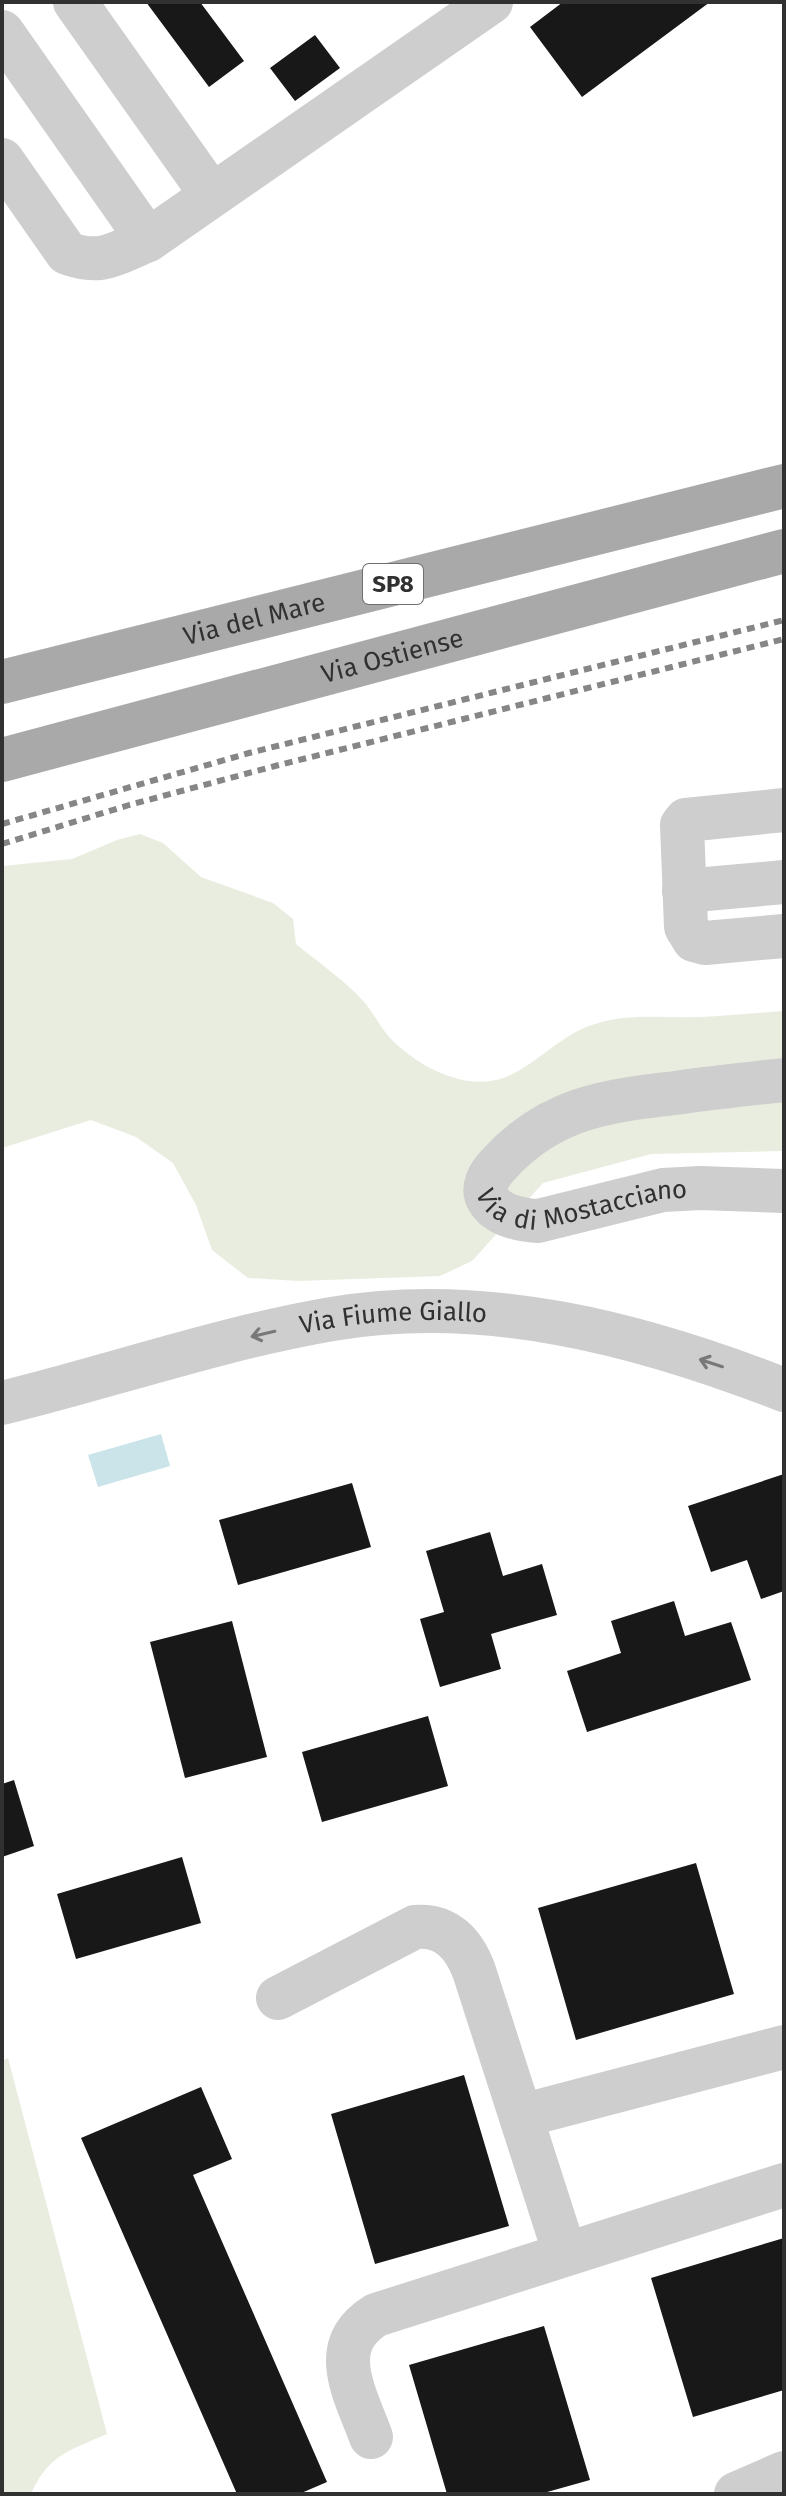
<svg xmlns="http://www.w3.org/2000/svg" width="786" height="2496" viewBox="0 0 786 2496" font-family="'Fira Sans',sans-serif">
  <rect width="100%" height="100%" fill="#fff"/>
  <path fill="#e9eddf" d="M 140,834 L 163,843 L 201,877 L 273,903 L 293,919 L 296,944 C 318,962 348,983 366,1004 C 376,1017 383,1032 395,1043 C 423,1069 468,1092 506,1077 C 536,1065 561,1034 595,1024 C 628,1013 664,1018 699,1017 C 727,1016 756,1013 784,1011 L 784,1151 L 651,1154 L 543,1183 L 472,1261 L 440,1276 L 298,1281 L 248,1278 L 212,1250 L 196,1205 L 173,1163 L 136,1137 L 91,1120 L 2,1148 L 2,866 L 72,859 L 117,840 Z
    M 8,2058 L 107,2434 C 70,2450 48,2455 31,2494 L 2,2494 L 2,2061 Z"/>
  <path fill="#cae4ea" d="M 161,1434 L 170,1466 L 98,1487 L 88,1455 Z"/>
  <path fill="#181818" d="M 146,2 L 200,2 L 244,61 L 209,87 Z
    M 563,2 L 710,2 L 582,97 L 530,27 Z
    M 315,35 L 340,68 L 295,101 L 270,68 Z
    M 784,1474 L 784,1591 L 761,1599 L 747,1560 L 711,1572 L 688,1506 Z
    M 352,1483 L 371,1547 L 238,1585 L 219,1520 Z
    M 490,1532 L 503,1576 L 542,1564 L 557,1615 L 491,1634 L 501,1669 L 440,1687 L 420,1619 L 444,1612 L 426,1551 Z
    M 674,1601 L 685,1636 L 731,1622 L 751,1680 L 587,1732 L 567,1671 L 621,1653 L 611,1621 Z
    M 232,1621 L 267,1757 L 185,1778 L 150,1642 Z
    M 428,1716 L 448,1786 L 322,1822 L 302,1752 Z
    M 14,1780 L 34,1846 L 2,1857 L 2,1784 Z
    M 182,1857 L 201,1923 L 76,1959 L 57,1894 Z
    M 696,1863 L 734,1994 L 576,2040 L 538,1908 Z
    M 464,2075 L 509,2226 L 375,2264 L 331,2114 Z
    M 201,2087 L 232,2159 L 193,2175 L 327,2482 L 299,2494 L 237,2494 L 81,2138 Z
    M 784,2238 L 784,2390 L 693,2417 L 651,2278 Z
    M 544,2326 L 590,2480 L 540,2494 L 447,2494 L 409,2365 Z"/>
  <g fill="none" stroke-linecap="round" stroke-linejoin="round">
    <g stroke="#cecece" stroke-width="44">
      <path d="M 75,2 L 211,194"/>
      <path d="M 2,32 L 148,240 L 491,2"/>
      <path d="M 2,160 L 67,253 C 102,266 116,253 148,240"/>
      <path d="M 784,810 L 686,820 L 682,825 L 686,927 L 694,940 L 705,943 L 784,936"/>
      <path d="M 684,891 L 784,882"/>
      <path id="s1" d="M 784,1080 C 748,1084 711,1088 675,1093 C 605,1101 550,1108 499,1164 C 490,1173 480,1188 489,1201 C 499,1216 522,1220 538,1221 L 663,1190 L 700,1188 L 784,1191"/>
      <path id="s2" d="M 2,1403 C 112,1376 221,1338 332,1319 C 486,1293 641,1334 784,1390"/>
      <path d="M 278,1998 L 415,1927 C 446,1924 464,1944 474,1971 L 565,2254"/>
      <path d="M 521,2116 L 784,2047"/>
      <path d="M 371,2437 C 355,2393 326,2346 376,2315 L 784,2185"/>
      <path d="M 736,2494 L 784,2473"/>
    </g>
    <g stroke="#a9a9a9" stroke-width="44">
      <path id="s3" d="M 2,682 L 784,486"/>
      <path id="s4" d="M 2,760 L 784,551"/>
    </g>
    <path stroke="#868686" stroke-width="6" stroke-dasharray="8 6" stroke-linecap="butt" d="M 2,824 L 249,753 L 784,620
      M 2,844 L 129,805 L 275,766 L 784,639"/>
  </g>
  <defs><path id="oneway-shaft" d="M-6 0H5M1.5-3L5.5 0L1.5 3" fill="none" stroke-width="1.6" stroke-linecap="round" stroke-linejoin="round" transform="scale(2)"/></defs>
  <g stroke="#787878">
    <use href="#oneway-shaft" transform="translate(263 1334) rotate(167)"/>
    <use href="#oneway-shaft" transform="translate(711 1363) rotate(-162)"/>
  </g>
  <g text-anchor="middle" stroke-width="8" stroke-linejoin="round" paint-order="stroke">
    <rect fill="#fff" stroke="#6f6f6f" stroke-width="2" x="363" y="564" width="60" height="40" rx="6"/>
    <g font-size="24" font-weight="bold" fill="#313131">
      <text x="393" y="592">SP8</text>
    </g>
    <g font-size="26" fill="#313131" stroke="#fff">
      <text dy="9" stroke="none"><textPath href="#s3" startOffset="260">Via del Mare</textPath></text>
      <text dy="9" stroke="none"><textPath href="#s4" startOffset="404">Via Ostiense</textPath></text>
      <text dy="9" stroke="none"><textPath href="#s1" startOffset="444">Via di Mostacciano</textPath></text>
      <text dy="9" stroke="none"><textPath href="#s2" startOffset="402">Via Fiume Giallo</textPath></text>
    </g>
  </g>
  <rect width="786" height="2496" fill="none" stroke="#313131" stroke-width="8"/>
</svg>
